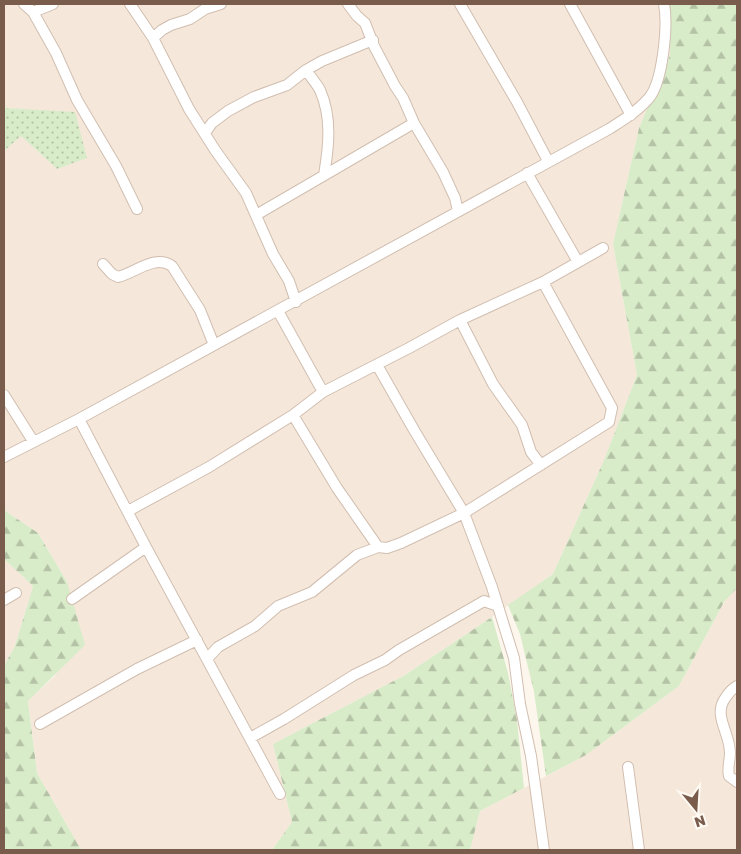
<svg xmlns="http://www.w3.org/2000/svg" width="741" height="854" viewBox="0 0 741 854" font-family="'Golos Text',sans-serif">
  <defs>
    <pattern id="grass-dots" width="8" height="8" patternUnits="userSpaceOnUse" patternTransform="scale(1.25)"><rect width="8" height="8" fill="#d8ecc9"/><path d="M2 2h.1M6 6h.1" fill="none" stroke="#b4c2a5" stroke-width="1.8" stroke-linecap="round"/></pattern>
    <pattern id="forest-firs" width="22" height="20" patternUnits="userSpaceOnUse" patternTransform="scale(1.25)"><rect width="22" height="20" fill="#d8ecc9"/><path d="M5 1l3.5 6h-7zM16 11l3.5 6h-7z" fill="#b4c2a5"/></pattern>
  </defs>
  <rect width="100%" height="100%" fill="#fdf6ec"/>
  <path fill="#f5e8da" d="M 4,4 L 667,4 L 670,55 L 639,128 L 613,244 L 637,375 L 604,460 L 553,574 L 492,617 L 405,675 L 273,744 L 292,822 L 272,850 L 84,850 L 80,848 L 37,773 L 28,700 L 55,676 L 67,582 L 38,533 L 4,510 L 4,151 L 21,136 L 57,169 L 17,109 L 4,108 Z
    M 4,559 L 33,586 L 15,646 L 4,666 Z
    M 737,588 L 737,850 L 470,850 L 480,811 L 586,755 L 679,686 L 724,602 Z"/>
  <path fill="url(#grass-dots)" d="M 4,108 L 75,112 L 87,158 L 57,169 L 21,136 L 4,151 Z"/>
  <path fill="url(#forest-firs)" d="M 667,4 L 737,4 L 737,588 L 724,602 L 679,686 L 586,755 L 546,776 L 534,692 L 520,634 L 508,605 L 553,574 L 604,460 L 637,375 L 613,244 L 639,128 L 670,55 Z
    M 4,510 L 38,533 L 67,582 L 85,645 L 28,701 L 37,773 L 80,848 L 84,850 L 4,850 L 4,666 L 15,646 L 33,586 L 4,559 Z
    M 492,617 L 508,673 L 517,720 L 524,788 L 480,811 L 470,850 L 272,850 L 292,822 L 273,744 L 405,675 Z"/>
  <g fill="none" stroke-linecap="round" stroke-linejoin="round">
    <g stroke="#d1beb0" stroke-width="12">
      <path id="minor" d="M 24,4 L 33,12 L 53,4
        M 130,4 L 153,38 L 189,109 L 215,150 L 246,193 L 273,254 L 289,281 L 296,302
        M 348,4 L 357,16 L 365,23 L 374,46 L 395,86 L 403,98 L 414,123 L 443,172 L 455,198 L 458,211
        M 460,4 L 517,102 L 548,161
        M 570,4 L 631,115
        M 33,12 L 56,53 L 77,100 L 116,166 L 137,209
        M 153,38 L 162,30 L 171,25 L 190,19 L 205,9 L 221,4
        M 306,70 C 310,76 316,83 320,90 C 332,117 329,146 324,175
        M 205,133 L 212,123 L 228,111 L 254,97 L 287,85 L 306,70 L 322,61 L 373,40
        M 527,173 L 578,262
        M 256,215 L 414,123
        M 103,264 L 112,274 L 118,277 C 135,273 155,254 172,266 L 200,310 L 214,345
        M 278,311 L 323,392
        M 460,320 L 493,384 L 522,425 L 531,452 L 541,465
        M 377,365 L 414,430 L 464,513 L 492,587 L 514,658 L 520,704 L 531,756 L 544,850
        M 4,395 L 33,441
        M 293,415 L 337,488 L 378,547 L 387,548 L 401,543 L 464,513 L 609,422 L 612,408 L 543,282
        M 79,419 L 146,547 L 280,794
        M 4,457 L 79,419 L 609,129 C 623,120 638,111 649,98 C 663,81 668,25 664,4
        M 128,511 L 209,467 L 293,415 L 323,392 L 409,348 L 460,320 L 543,282 L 603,248
        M 72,599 L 146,547
        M 4,600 L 16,593
        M 207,659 L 218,647 L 255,626 L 278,606 L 312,592 L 357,555 L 378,547
        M 737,686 C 732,689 729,692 726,697 C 712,715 730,732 730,753 C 730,761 727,768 729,776 L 737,782
        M 40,724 L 137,669 L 197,640
        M 250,738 L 284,719 L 354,675 L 385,660 L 399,650 L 484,601 L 498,606
        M 628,767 L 639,850"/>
    </g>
    <use href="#minor" stroke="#fff" stroke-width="10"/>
  </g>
  <rect width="741" height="854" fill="none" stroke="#7a5c4d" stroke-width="10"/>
  <g transform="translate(696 809) rotate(162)" stroke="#fffaf3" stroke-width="4" paint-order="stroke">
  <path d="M0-4L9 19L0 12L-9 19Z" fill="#7a5c4d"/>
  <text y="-8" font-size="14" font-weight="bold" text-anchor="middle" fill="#7a5c4d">N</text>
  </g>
</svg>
